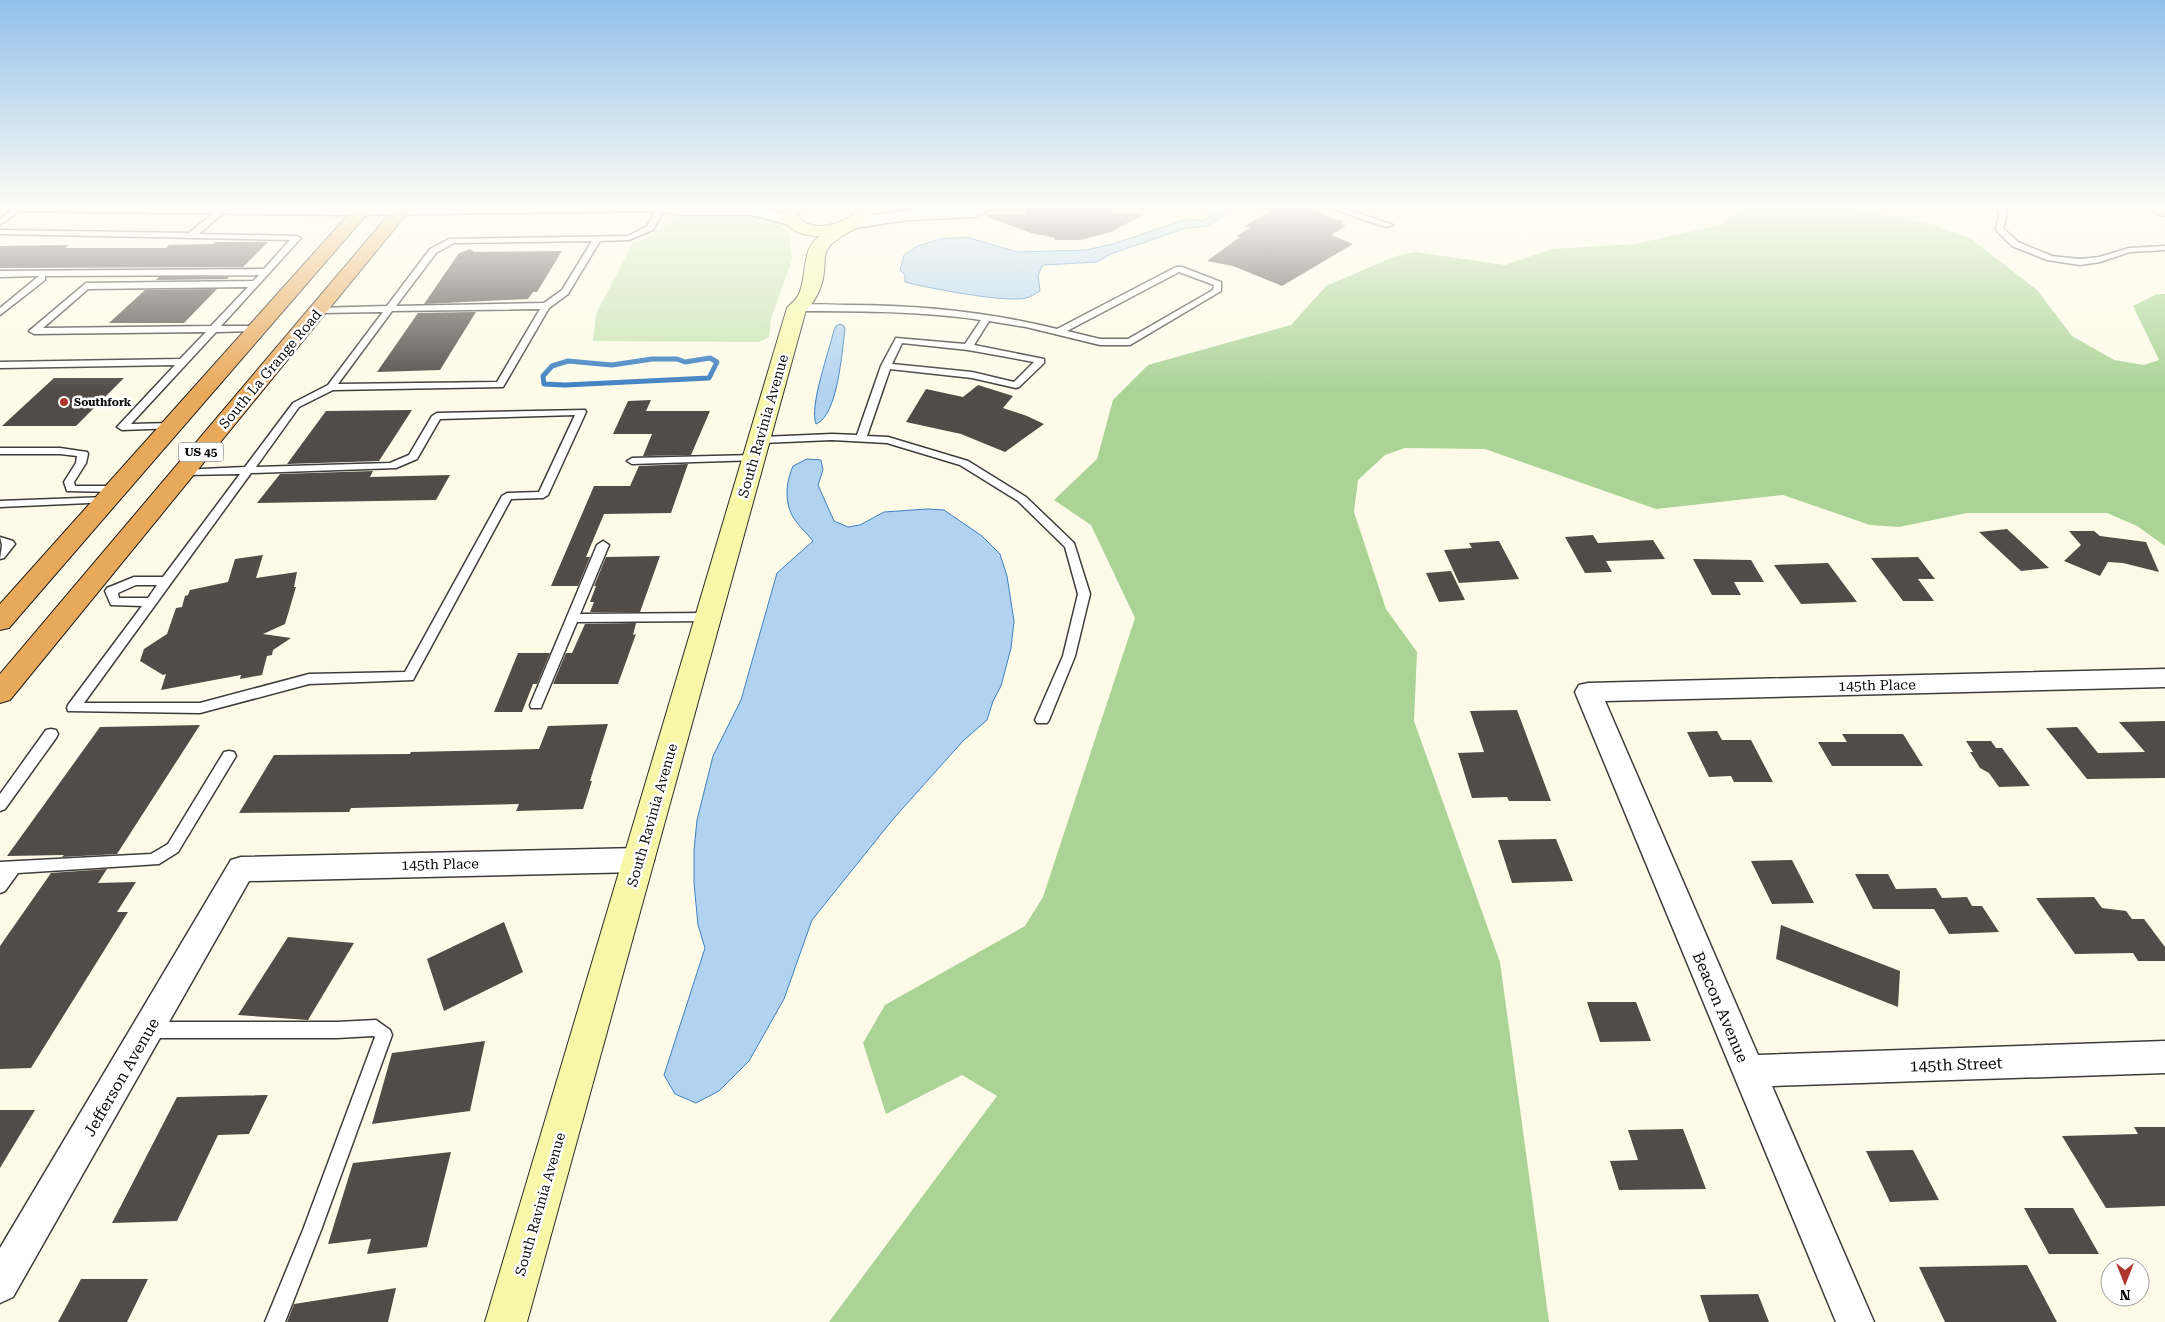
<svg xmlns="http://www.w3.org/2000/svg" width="2165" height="1322" viewBox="0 0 2165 1322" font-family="'Roboto Serif',serif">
  <rect width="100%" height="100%" fill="#fdfbe8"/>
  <path fill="#c9e4b5" d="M 675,215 L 750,215 L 769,218 L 789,231 L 792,259 L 771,319 L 769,337 L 759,342 L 593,341 L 596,314 L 633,243 C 651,237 664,230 675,215 Z"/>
  <path fill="#abd396" d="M 1747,206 L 1839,206 L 1927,223 L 1970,238 L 2037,290 L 2072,336 L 2114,360 L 2144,365 L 2159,360 L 2133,306 L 2157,294 L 2165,294 L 2165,546 L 2137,526 L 2107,513 L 1967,513 L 1899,527 L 1870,525 L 1783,495 L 1656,509 L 1485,449 L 1405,448 L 1385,455 L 1358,480 L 1354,512 L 1386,609 L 1417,652 L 1414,721 L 1500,962 L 1549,1322 L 829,1322 L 997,1096 L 962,1075 L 886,1114 L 863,1043 L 885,1005 L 1025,926 L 1043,897 L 1135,618 L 1091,525 L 1054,500 L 1097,459 L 1113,400 L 1148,365 L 1291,325 L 1326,286 L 1396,256 L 1416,252 L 1505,265 L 1552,249 L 1635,244 L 1720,225 Z"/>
  <path fill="#b1d2f0" stroke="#3e80c1" d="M 1196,206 L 1240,206 L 1207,226 L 1183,229 L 1111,254 L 1097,262 L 1043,265 L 1038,275 L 1040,291 C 1036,293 1031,297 1026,298 C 1005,303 928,288 905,282 L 905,275 L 900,270 L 904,255 L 918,246 L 940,239 L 966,237 L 1018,252 L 1086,250 L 1113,244 L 1187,219 L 1202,221 L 1210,217 L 1210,212 Z
    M 840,324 L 844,326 L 845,329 C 842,350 838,416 816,424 C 809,406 829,352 834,330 L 836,326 Z
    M 807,459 L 821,460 L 823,470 L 818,485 L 834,521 L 848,527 L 860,525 L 884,512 L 927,509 L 944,510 L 982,536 L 1000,554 L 1007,576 L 1014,621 L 1011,648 L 1001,686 L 993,701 L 987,720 L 963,741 L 894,818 L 812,920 L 784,999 L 749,1061 L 719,1091 L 696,1103 L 675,1094 L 664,1075 L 705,948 L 698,925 L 694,883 L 694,850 L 697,820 L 713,756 L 741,700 L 777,573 L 813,541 C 807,533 795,523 791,513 C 784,497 787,480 793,466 Z"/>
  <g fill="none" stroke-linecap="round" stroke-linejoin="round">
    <path stroke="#3e80c1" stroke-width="5" d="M 710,358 L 717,362 L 709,378 L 565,385 L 544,384 L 543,376 L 552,366 L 568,361 L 612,365 L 652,359 L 677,359 L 685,362 Z"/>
  </g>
  <path fill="#514c47" d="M 1026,206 L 1112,206 L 1113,213 L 1146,213 L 1111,232 L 1080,240 L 1055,240 L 1055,238 L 1031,233 L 985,216 L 986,214 L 1026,214 Z
    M 1280,206 L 1302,206 L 1343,222 L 1340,224 L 1346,226 L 1331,235 L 1353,244 L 1282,286 L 1233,266 L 1207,261 L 1240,237 L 1236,236 L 1250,228 L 1244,226 Z
    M 216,242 L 268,242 L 243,267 L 0,268 L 0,246 L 69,245 L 65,248 L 166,248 L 169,245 L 213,244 Z
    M 470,249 L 474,252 L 562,251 L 537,292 L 533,292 L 528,299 L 424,304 L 459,253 Z
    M 159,277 L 229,277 L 227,279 L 156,280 Z
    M 217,289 L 184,323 L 109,323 L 145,290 Z
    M 476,312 L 440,370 L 377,372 L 418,313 Z
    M 54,378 L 124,378 L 76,426 L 2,426 Z
    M 978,385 L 1013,396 L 1003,408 L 1027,416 L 1044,424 L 1005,452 L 961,434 L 906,422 L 926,389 L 963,397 Z
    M 651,400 L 646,411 L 710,411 L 691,455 L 643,456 L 652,434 L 613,434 L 628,401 Z
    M 412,410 L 379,461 L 287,464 L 326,411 Z
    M 688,464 L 671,513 L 604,514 L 586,557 L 590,557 L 578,586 L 551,586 L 594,486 L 630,486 L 639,466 Z
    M 373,471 L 370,477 L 450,475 L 436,500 L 257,503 L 280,474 Z
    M 2007,529 L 2049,568 L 2021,571 L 1979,532 Z
    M 2069,531 L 2094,531 L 2100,536 L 2146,542 L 2159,572 L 2123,563 L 2108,562 L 2100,576 L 2064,561 L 2081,545 Z
    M 1593,535 L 1598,543 L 1653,540 L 1665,559 L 1606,561 L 1612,572 L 1585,573 L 1565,537 Z
    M 1499,541 L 1519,579 L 1459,583 L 1444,550 L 1472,548 L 1469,543 Z
    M 263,555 L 256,578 L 297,572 L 294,587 L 296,587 L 285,624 L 263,634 L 291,638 L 273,650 L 272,655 L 267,656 L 262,675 L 240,679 L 241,675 L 161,690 L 166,674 L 163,675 L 140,661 L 144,649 L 167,634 L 176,608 L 182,607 L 185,596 L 188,595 L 190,590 L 228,582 L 235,559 Z
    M 660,556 L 640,612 L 590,612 L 594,602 L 590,602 L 596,586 L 594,586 L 606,557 Z
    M 1918,557 L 1935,579 L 1918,579 L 1934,601 L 1903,601 L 1871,558 Z
    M 1693,559 L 1751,560 L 1764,582 L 1734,582 L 1741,595 L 1712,595 Z
    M 1828,563 L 1857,602 L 1801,604 L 1774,565 Z
    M 1451,571 L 1465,600 L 1439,602 L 1426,573 Z
    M 636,623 L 633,635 L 636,634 L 618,684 L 553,684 L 566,653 L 572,653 L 585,624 Z
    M 518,653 L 550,653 L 537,684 L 533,684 L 522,712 L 494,712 Z
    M 1517,710 L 1551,801 L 1509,801 L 1507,797 L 1472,798 L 1458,753 L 1484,752 L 1470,711 Z
    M 2165,721 L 2165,778 L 2087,779 L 2046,728 L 2077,727 L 2098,753 L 2145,752 L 2119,722 Z
    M 608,724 L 590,781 L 592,781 L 583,809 L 516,811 L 519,804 L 351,808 L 349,812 L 239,813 L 274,755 L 410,754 L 411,752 L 539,749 L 548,726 Z
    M 200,725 L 117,854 L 62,857 L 64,855 L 7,856 L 100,727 Z
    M 1717,731 L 1722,740 L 1751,740 L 1773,782 L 1734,782 L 1731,776 L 1709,777 L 1687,732 Z
    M 1842,734 L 1903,734 L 1923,766 L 1832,766 L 1818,742 L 1847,742 Z
    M 1966,741 L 1991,741 L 1996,748 L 2002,748 L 2030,786 L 1999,787 L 1989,773 L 1980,768 L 1970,752 L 1973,752 Z
    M 1556,839 L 1573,881 L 1512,883 L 1498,840 Z
    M 1792,860 L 1814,903 L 1772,904 L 1751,861 Z
    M 107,869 L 98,883 L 136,882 L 117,912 L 128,912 L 31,1068 L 0,1069 L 0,946 L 51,873 Z
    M 1855,874 L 1888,874 L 1896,889 L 1936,888 L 1942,898 L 1967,897 L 1972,906 L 1982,906 L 1999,932 L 1949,934 L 1934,909 L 1873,909 Z
    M 2094,897 L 2102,908 L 2126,911 L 2132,919 L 2144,919 L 2165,947 L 2165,961 L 2138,961 L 2133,953 L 2075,954 L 2036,898 Z
    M 504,922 L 523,972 L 444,1011 L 427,959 Z
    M 1781,925 L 1900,971 L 1898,1007 L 1776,959 Z
    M 288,937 L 354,943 L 308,1020 L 238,1015 Z
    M 1587,1002 L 1636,1002 L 1651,1041 L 1600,1042 Z
    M 485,1041 L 470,1111 L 372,1124 L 392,1053 Z
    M 268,1095 L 249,1134 L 218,1135 L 177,1221 L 112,1223 L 177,1097 Z
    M 0,1110 L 35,1110 L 0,1168 Z
    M 2134,1127 L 2165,1127 L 2165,1206 L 2106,1208 L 2062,1136 L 2138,1134 Z
    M 1683,1129 L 1706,1189 L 1619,1190 L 1610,1161 L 1638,1160 L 1628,1130 Z
    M 1913,1150 L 1939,1200 L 1890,1202 L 1866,1151 Z
    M 451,1152 L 427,1247 L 367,1254 L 371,1239 L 328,1244 L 353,1163 Z
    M 2024,1208 L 2073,1208 L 2099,1254 L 2049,1254 Z
    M 2027,1265 L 2057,1322 L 1945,1322 L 1919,1267 Z
    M 81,1279 L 148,1279 L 127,1322 L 58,1322 Z
    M 396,1288 L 388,1322 L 287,1322 L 294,1304 Z
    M 1758,1294 L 1769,1322 L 1709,1322 L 1700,1295 Z"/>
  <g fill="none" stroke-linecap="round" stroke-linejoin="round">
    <g stroke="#3d3d3d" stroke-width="3">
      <path id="lane" d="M 17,206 L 26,206 L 0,225 L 0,219 Z
        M 222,206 L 231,206 L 199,234 L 297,236 L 301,238 L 221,326 L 258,326 L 263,329 L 261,331 L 216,332 L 131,424 L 172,423 L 177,426 L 176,428 L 122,430 L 117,427 L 175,365 L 0,368 L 0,362 L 180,359 L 206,332 L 34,334 L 29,331 L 86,283 L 253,281 L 259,275 L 45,276 L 45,280 L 0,315 L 0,308 L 39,276 L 0,277 L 0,271 L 264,269 L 290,240 L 0,234 L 0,230 L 189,233 ZM 248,287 L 211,326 L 43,328 L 88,289 Z
        M 659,206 L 666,207 L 653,230 L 629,240 L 600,241 L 568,294 L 549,308 L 503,387 L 333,390 L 299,407 L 256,467 L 390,463 L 409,455 L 432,416 L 437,413 L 585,410 L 586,412 L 548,495 L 543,498 L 511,499 L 413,680 L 309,684 L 200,713 L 68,711 L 67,708 L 68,705 L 142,606 L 111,605 L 105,591 L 107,588 L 134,577 L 163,577 L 240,474 L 185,475 L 180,472 L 181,470 L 245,467 L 293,403 L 328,385 L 383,312 L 320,313 L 316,310 L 317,308 L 387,306 L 430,249 L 449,239 L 628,236 L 647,226 ZM 592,241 L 562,290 L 544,303 L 396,306 L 436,253 L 454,243 ZM 540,309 L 497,382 L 338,384 L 392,311 ZM 575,415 L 539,492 L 507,493 L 502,496 L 405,672 L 309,674 L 200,703 L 84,703 L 251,473 L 396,468 L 417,459 L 440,419 ZM 136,585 L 157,585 L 148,598 L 119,598 L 118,593 Z
        M 1324,206 L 1337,206 L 1393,225 L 1386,227 Z
        M 1996,206 L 2004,206 L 2007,215 L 2003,228 L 2018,242 L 2052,256 L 2080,259 L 2099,257 L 2129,248 L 2165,246 L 2165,250 L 2130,252 L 2100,262 L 2080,265 L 2047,260 L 2012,246 L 1996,230 L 1999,215 Z
        M 1176,267 L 1182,267 L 1221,282 L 1221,291 L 1130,345 L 1100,345 L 1026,327 L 989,321 L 974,345 L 1044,359 L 1044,363 L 1019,387 L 1016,388 L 972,378 L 890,369 L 867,436 L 888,437 L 968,461 L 1026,497 L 1074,543 L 1090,594 L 1075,656 L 1049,720 L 1047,723 L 1037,723 L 1035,720 L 1063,656 L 1078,594 L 1065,547 L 1018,501 L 960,465 L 887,443 L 832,440 L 759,443 L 754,440 L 759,437 L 832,434 L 857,435 L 881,366 L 896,338 L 965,344 L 981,320 C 920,311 859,311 797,311 L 794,310 L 794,306 C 811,303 830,305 848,305 C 918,305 989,312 1057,329 ZM 1179,272 L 1214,285 L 1213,290 L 1128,339 L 1100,339 L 1067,331 ZM 902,343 L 968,350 L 1034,362 L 1014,382 L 972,372 L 892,364 Z
        M 0,448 L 60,448 L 87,452 L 88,454 L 86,463 L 74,482 L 75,486 L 116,486 L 121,489 L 116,492 L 67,491 L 64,482 L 76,463 L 77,456 L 60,454 L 0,454 Z
        M 754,455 L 759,458 L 758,460 L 632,464 L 627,461 L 632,458 Z
        M 107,497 L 111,498 L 112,500 L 111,502 L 0,507 L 0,501 Z
        M 0,537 L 13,541 L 15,544 L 4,558 L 0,559 L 2,545 Z
        M 603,541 L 609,545 L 580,614 L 709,613 L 715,617 L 709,621 L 577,622 L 542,705 L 541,708 L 531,708 L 530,705 L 597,545 Z
        M 51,729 L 56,730 L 58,734 L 56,738 L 5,809 L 0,811 L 0,794 L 46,730 Z
        M 229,751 L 234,752 L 236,756 L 178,852 L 159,864 L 18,873 L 5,891 L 0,893 L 0,862 L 151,854 L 168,844 L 224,752 Z
        M 376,1020 L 390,1030 L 392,1035 L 321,1230 L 285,1322 L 265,1322 L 303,1230 L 375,1037 L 373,1036 L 337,1038 L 149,1038 L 143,1035 L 141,1030 L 143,1025 L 149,1022 L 337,1022 Z"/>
    </g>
    <g stroke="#3d3d3d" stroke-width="3">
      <path id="street" d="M 6,206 L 759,206 L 796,217 L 798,220 L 796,223 L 790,225 L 752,215 L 684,215 L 658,211 L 343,215 L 14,211 L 8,209 Z
        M 973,206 L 994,206 L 992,209 L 974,217 L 908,220 L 855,228 L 849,226 L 847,223 L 849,220 L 855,218 L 908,210 Z
        M 2165,669 L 2165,687 L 1605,701 L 1758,1055 L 2165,1041 L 2165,1073 L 1772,1086 L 1874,1322 L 1836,1322 L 1575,692 L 1579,685 L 1588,683 Z
        M 639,848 L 649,851 L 654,860 L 649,869 L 639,872 L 249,881 L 13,1297 L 0,1303 L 0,1248 L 231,860 L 241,857 Z"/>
    </g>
    <g stroke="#2c2c2c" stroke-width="2">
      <path id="secondary" d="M 787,206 L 804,206 L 798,215 C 808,235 845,224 857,211 L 855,206 L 873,206 L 875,212 C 863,229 835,235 827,250 C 824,255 825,263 824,269 C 824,283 817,300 806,310 L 527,1322 L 485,1322 L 787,308 C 790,304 795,301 798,296 C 808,277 800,249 820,236 C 802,236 789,231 780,215 Z
        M 2150,206 L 2165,206 L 2165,216 L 2159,215 Z"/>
    </g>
    <g stroke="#1b1b1b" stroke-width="2">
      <path id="highway" d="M 356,206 L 374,206 L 9,628 L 0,630 L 0,604 Z
        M 396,206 L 413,206 L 10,700 L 0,703 L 0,674 Z"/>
    </g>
    <use href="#lane" fill="#fff" fill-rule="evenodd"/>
    <use href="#street" fill="#fff" fill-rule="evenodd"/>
    <use href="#secondary" fill="#f8f7a8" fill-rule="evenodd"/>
    <use href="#highway" fill="#e8a95b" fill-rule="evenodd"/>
  </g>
  <linearGradient id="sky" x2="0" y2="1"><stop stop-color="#92c0eb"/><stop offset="0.53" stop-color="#fefdf5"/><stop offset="1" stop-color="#fefdf5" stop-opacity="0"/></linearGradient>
  <rect width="2165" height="391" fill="url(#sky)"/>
  <circle fill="#ad352e" stroke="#fff" stroke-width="2" cx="64" cy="402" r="5"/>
  <g text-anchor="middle" stroke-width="5" stroke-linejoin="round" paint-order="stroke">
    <g font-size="11" font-weight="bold" fill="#0a0a0a" stroke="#fff" text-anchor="start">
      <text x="74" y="406">Southfork</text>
    </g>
    <rect fill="#fff" stroke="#545454" stroke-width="1" x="178.5" y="442.5" width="45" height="19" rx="4"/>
    <g font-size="12" font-weight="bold" fill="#0a0a0a">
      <text x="201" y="456">US 45</text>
    </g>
    <g font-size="14" fill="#0a0a0a" stroke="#fff">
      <text transform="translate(270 369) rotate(-50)" y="5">South La Grange Road</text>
      <text transform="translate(763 426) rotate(-74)" y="5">South Ravinia Avenue</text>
      <text transform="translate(1877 685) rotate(-1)" y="5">145th Place</text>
      <text transform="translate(652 815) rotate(-74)" y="5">South Ravinia Avenue</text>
      <text transform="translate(440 864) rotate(-1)" y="5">145th Place</text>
      <text transform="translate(540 1204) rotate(-74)" y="5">South Ravinia Avenue</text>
    </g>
    <g font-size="16" fill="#0a0a0a" stroke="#fff">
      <text transform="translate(1721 1007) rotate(67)" y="6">Beacon Avenue</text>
      <text transform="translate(1956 1064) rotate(-2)" y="6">145th Street</text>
      <text transform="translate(121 1077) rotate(-60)" y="6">Jefferson Avenue</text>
    </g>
  </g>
  <g transform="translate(2125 1282) rotate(180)"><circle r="24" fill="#ffffff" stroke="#9d9d9d"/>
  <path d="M0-4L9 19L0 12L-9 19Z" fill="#ad352e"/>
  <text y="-8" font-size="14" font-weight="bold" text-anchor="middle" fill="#0a0a0a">N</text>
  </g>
</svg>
